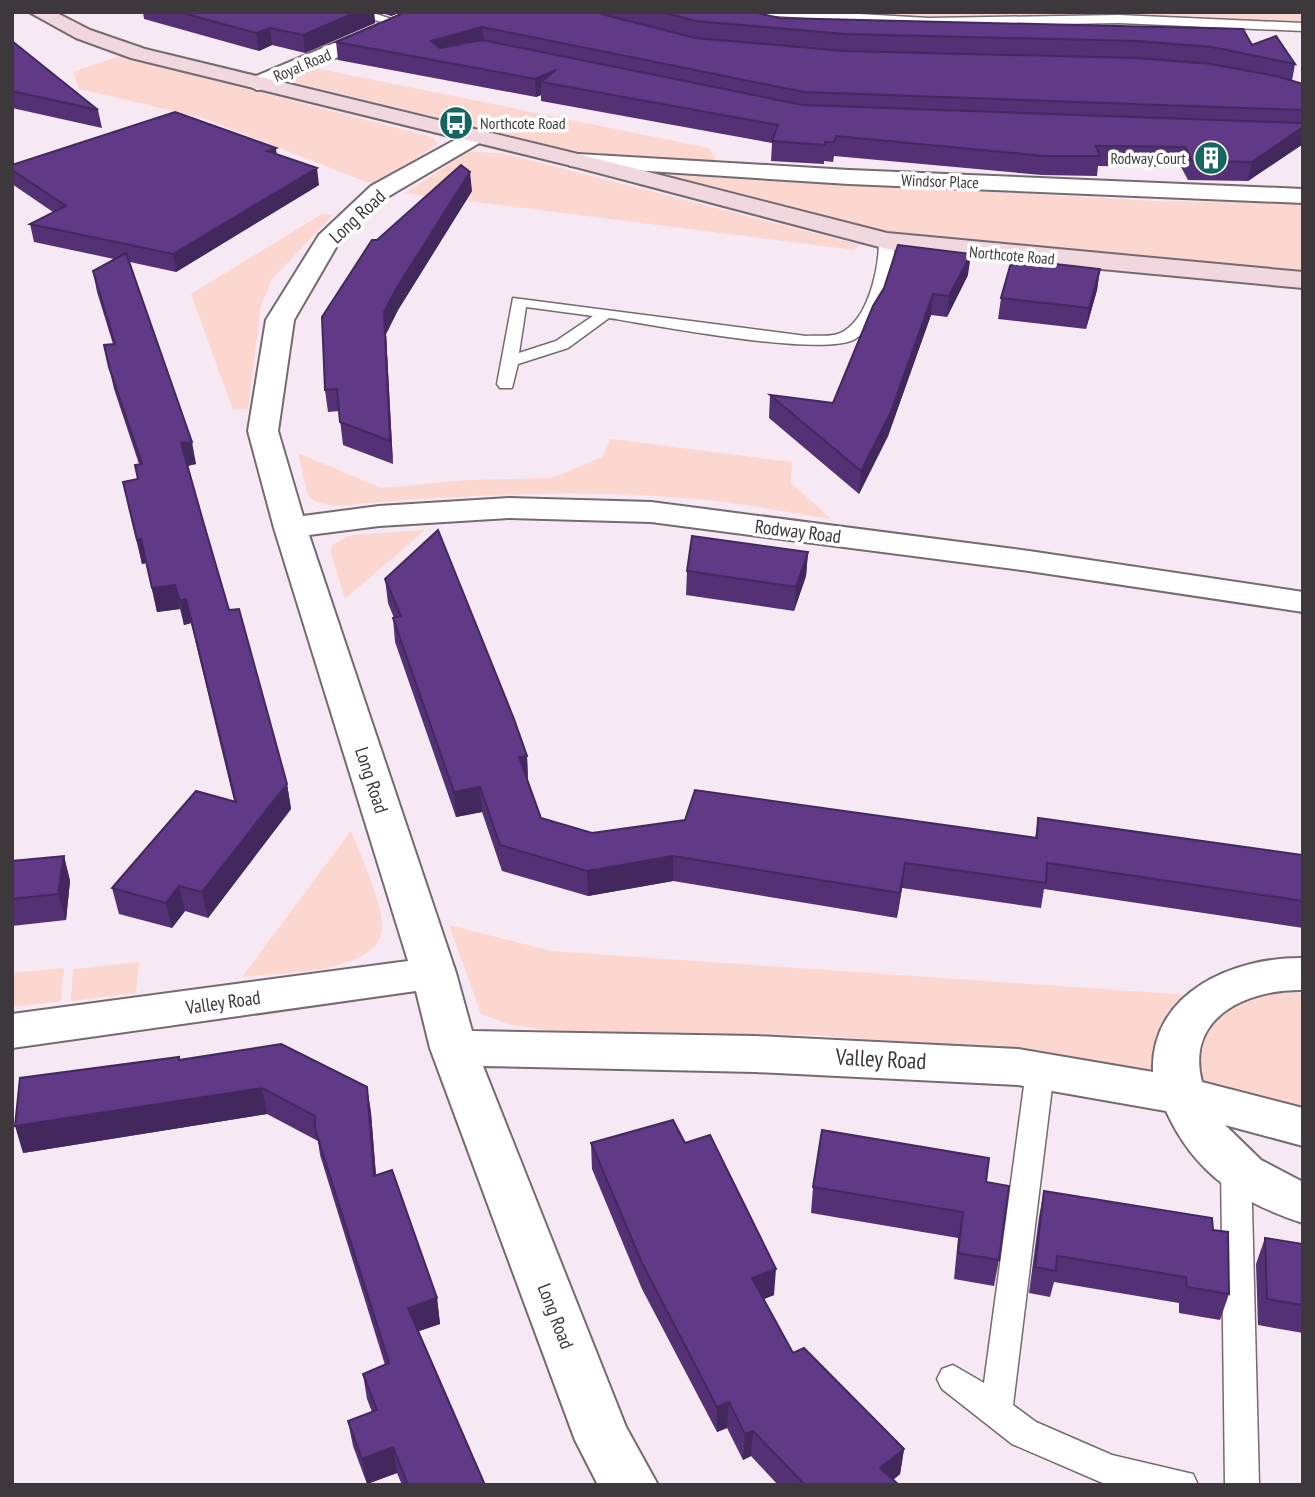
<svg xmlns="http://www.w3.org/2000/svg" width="1315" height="1497" viewBox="0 0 1315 1497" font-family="'PT Sans Narrow',sans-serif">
  <rect width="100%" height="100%" fill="#f6e9f3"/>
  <path fill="#fbd7cf" d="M 780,12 L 1303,12 L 1303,24 L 954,20 Z
    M 120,56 L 432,137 L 438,144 L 374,185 L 203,118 L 79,89 L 73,72 Z
    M 310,67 L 709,148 L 718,164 L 578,153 L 294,82 L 296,73 Z
    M 469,151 L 506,154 L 860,245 L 854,250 L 405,193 Z
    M 656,174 L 1158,201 L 1303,204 L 1303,275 L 950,243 L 833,222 Z
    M 322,214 L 333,215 L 272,279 L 261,305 L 248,409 L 233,410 L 191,294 Z
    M 611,439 L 792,462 L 791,483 L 831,519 C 797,514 764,507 730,503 C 599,486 465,495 334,506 L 317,502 L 308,496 L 298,453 L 381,488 L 467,480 L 552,478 L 602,457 Z
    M 425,530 L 345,599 L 331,553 L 332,545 L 350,535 Z
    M 351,831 C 360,854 388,913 381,935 C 369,974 276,973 242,977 Z
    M 449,925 L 551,951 L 1189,995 L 1303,993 L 1303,1109 L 1019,1050 L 813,1035 L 561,1032 L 511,1025 L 481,1014 Z
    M 139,962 L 136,993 L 71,1001 L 73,969 Z
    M 64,968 L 61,1001 L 12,1007 L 12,973 Z"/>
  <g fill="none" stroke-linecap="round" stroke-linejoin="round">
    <g stroke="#756a72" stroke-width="3">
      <path id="lane" d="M 349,12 L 370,12 L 407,24 L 401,28 Z
        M 755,12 L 824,12 L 929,18 L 1119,15 L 1303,23 L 1303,31 L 1119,23 L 929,26 L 761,15 Z
        M 887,236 L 895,241 C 894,270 883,322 855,339 C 823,358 654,325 609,318 L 568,348 L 518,364 L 512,388 L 500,388 L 497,384 L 513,298 L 806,336 C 817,335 834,338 844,331 C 869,316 879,268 879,241 ZM 526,307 L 593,316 L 556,341 L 519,353 Z
        M 1040,1060 L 1050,1064 L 1054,1071 L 1013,1405 L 1036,1422 L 1112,1455 L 1193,1474 L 1198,1485 L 1108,1485 L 1098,1481 L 1012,1444 L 942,1389 L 937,1379 L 942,1369 L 953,1365 L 984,1383 L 1026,1071 L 1030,1064 Z
        M 1236,1153 L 1246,1157 L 1251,1165 L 1259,1485 L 1225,1485 L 1221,1165 L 1226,1157 Z"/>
    </g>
    <g stroke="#756a72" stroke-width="4">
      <path id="street" d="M 408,12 L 435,12 L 432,16 L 265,89 L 257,90 L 246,84 L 249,79 Z
        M 473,130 L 484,137 L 481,142 L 389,196 L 338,244 L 294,320 L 278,431 L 303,516 L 379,506 L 509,498 L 651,502 L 1029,551 L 1303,592 L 1303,612 L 1029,571 L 651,522 L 509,518 L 379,526 L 309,535 L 456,973 L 472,1031 L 755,1036 L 1018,1049 L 1153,1072 C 1150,992 1234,957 1303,958 L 1303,990 C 1247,989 1185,1017 1202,1082 L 1303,1108 L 1303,1146 L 1225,1125 L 1261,1160 L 1303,1182 L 1303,1223 C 1239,1202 1195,1174 1166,1111 L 1018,1085 L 755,1072 L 483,1066 L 626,1427 L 658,1485 L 598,1485 L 575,1440 L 430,1048 L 416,991 L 12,1048 L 12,1014 L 408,961 L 274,528 L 248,431 L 266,320 L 319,235 L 371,186 Z
        M 578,154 L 849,170 L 1303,189 L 1303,203 L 849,184 L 570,166 L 566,161 L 570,156 Z"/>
    </g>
    <g stroke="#756a72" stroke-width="4">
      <path id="secondary" d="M 29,12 L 55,12 L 90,30 L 145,49 L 578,154 L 887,233 L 1303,272 L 1303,288 L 887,249 L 572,166 L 131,58 L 76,38 Z"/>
    </g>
    <use href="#lane" fill="#fff" fill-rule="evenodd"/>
    <use href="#street" fill="#fff" fill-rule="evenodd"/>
    <use href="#secondary" fill="#f1d8df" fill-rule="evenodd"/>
  </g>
  <path fill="#533174" d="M 143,12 L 374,12 L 375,23 L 305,53 L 272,45 L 259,51 L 144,19 Z
    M 379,12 L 401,12 L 391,16 Z
    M 406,12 L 753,12 L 779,18 L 1252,45 L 1295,64 L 1292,81 L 1303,84 L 1303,144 L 1248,181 L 1188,180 L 1181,167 L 1098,166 L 1097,176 L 1042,175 L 834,156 L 833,162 L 824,161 L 824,164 L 771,161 L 772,143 L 541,101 L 541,95 L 536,97 L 338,60 L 336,42 Z
    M 12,41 L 98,110 L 102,128 L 12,108 Z
    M 276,148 L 276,154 L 319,185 L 176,272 L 130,262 L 196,464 L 188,466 L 203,521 L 229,610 L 287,784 L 291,809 L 208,918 L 185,911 L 172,928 L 119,914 L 112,888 L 234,801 L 191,623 L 184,625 L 180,609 L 157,612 L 146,563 L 142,564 L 128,505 L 138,479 L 139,464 L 114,389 L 104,345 L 113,344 L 97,292 L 93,271 L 114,259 L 34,242 L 30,224 L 53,212 L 12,184 L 12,165 Z
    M 472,191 L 398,310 L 386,334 L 393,464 L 343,445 L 339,411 L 328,412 L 325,390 L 377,240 Z
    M 1100,269 L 1097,290 L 1086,329 L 998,319 L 1001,298 Z
    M 968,275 L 947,317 L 931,315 L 888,436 L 859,494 L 769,418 L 770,395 L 833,403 L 873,306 Z
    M 808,552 L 806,576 L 794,611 L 686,595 L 687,571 Z
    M 385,579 L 527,756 L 528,781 L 541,818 L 592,833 L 1035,838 L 1038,818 L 1303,855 L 1303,928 L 1044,889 L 1041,908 L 902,888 L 897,918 L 673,881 L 588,896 L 502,871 L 482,812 L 456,817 L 395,642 L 393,618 L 394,618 L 388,603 Z
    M 64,856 L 70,881 L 66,920 L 12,926 L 12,861 Z
    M 180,1059 L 367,1087 L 371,1113 L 376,1175 L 437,1298 L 440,1324 L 418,1331 L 485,1485 L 402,1485 L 397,1473 L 367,1484 L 353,1446 L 348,1421 L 372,1412 L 367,1399 L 363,1374 L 385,1365 L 320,1155 L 318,1141 L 267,1114 L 23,1153 Z
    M 591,1143 L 685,1143 L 774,1295 L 764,1299 L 793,1353 L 904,1449 L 900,1474 L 893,1480 L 899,1485 L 778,1485 L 751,1456 L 743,1460 L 727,1428 L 717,1432 L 642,1289 L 592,1169 Z
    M 986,1182 L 999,1260 L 994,1286 L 954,1279 L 958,1238 L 811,1213 L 813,1187 Z
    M 1044,1191 L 1213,1230 L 1229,1294 L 1220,1320 L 1179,1313 L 1179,1303 L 1054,1282 L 1050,1297 L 1029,1293 L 1039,1217 Z
    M 1265,1238 L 1303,1244 L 1303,1333 L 1258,1325 L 1256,1264 Z"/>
  <path fill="#43285e" d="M 357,12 L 374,12 L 375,23 L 305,53 L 303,35 Z
    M 391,12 L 401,12 L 391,16 Z
    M 482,27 L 484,44 L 433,59 L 431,41 Z
    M 270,28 L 272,45 L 259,51 L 256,33 Z
    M 556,70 L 541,82 L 541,95 L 536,97 L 535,79 Z
    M 1303,127 L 1303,144 L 1248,181 L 1252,162 Z
    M 276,148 L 278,165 L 267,151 Z
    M 317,168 L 319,185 L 176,272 L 173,254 Z
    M 470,172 L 472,191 L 398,310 L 386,334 L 393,464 L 390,441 L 384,312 L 396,289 Z
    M 971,254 L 968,275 L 947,317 L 949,296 Z
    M 1100,269 L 1097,290 L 1086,329 L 1089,308 Z
    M 933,294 L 931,315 L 888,436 L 859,494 L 861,471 Z
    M 192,442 L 196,464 L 186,466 L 181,443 Z
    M 141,539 L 146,563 L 142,564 L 137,540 Z
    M 808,552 L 806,576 L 794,611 L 796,587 Z
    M 175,585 L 180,609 L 157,612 L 152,588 Z
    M 186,599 L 191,623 L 184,625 L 180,601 Z
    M 527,756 L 528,781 L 520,782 L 519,757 Z
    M 287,784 L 291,809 L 208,918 L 202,892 Z
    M 480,787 L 482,812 L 456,817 L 454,792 Z
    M 64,856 L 70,881 L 66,920 L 58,894 Z
    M 673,856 L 673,881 L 588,896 L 587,871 Z
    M 905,863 L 902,888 L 897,918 L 900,893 Z
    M 179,886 L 185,911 L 172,928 L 166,903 Z
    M 367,1087 L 371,1113 L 378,1202 L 374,1176 Z
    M 262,1088 L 267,1114 L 23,1153 L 15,1126 Z
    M 776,1269 L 774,1295 L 751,1304 L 752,1278 Z
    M 437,1298 L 440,1324 L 411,1334 L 408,1308 Z
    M 729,1402 L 727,1428 L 717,1432 L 717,1407 Z
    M 753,1431 L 751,1456 L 743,1460 L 745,1434 Z
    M 393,1447 L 397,1473 L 367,1484 L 362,1459 Z
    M 904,1449 L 900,1474 L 887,1485 L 880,1468 Z"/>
  <path fill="#603987" stroke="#43285e" stroke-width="2" d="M 179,12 L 357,12 L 303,35 L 270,28 L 256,33 Z
    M 406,12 L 594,12 L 695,38 L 844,51 L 1137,58 L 1211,64 L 1276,76 L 1303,84 L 1303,110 L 804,92 L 482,27 L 431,41 L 440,48 L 482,40 L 803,105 L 1303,123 L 1303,127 L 1252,162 L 1192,161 L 1185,147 L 1096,146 L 1100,156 L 1044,156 L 836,136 L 834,142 L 825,142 L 825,145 L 772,141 L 778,125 L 541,82 L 556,70 L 535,79 L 336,42 Z
    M 662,12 L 753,12 L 779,18 L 1243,29 L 1252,45 L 1276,36 L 1295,64 L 1212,47 L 1137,41 L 844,34 L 696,21 Z
    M 12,41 L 98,110 L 12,91 Z
    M 175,112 L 276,148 L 267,151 L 317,168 L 173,254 L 30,224 L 66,206 L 12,170 L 12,165 Z
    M 461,165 L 470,172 L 396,289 L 384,312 L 390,441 L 340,422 L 337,389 L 325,390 L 322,317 L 372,240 L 377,240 Z
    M 898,245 L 971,254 L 949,296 L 933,294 L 890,414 L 861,471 L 770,395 L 833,403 L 873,306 L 884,288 Z
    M 126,253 L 192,442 L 181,443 L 203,521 L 229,610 L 239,609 L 287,784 L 202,892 L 179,886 L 166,903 L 112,888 L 196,791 L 236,802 L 186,599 L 180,601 L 175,585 L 152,588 L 141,539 L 137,540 L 123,482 L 138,479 L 135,465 L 142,464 L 109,367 L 104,345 L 115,344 L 93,271 Z
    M 1012,259 L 1100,269 L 1089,308 L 1001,298 Z
    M 438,530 L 514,719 L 527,756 L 519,757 L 541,818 L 592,833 L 685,820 L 695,790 L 1037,838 L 1038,818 L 1303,855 L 1303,901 L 1047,863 L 1046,883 L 905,863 L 900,893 L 673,856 L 587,871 L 500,845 L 480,787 L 454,792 L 393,618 L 401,616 L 385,579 Z
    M 692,536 L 808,552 L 796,587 L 687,571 Z
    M 64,856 L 58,894 L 12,899 L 12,861 Z
    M 281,1044 L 367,1087 L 374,1176 L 392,1170 L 437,1298 L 408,1308 L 485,1485 L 408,1485 L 393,1447 L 362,1459 L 348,1421 L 377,1410 L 363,1374 L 389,1363 L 315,1129 L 315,1116 L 262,1088 L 15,1126 L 20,1078 L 179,1057 L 179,1060 Z
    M 673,1120 L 685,1143 L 710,1135 L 776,1269 L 752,1278 L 793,1353 L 804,1348 L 904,1449 L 880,1468 L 899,1485 L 805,1485 L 753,1431 L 745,1434 L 729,1402 L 717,1407 L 642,1263 L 591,1143 Z
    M 822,1130 L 989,1158 L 986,1182 L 1009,1186 L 999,1260 L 958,1253 L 963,1212 L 813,1187 Z
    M 1044,1191 L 1212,1218 L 1213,1230 L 1228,1232 L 1229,1294 L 1187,1287 L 1186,1277 L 1057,1256 L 1056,1271 L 1035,1267 Z
    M 1265,1238 L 1303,1244 L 1303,1305 L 1267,1299 Z"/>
  <defs>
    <g id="bus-disc" transform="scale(1.75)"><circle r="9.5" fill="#176561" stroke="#fff"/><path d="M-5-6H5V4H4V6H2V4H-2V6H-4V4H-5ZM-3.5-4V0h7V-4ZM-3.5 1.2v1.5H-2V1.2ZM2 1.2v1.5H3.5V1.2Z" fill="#fff"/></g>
    <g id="building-disc" transform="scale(1.75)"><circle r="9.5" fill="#176561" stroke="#fff"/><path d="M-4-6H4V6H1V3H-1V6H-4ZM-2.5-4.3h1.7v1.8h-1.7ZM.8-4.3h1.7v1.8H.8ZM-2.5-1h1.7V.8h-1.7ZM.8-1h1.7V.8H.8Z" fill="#fff"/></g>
  </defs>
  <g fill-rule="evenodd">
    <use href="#bus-disc" x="456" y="123"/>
    <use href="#building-disc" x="1211" y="158"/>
  </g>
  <g text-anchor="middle" stroke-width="7" stroke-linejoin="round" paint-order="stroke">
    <g font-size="16" fill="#3d383c" stroke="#fff">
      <text transform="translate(302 65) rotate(-23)" y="6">Royal Road</text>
      <text transform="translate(940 181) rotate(2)" y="6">Windsor Place</text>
      <text transform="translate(1012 255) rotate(5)" y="6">Northcote Road</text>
    </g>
    <g font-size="16" fill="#3d383c" stroke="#fff" text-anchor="start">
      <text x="480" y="129">Northcote Road</text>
      <text x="1186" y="164" text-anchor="end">Rodway Court</text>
    </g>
    <g font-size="19" fill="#3d383c" stroke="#fff">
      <text transform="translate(357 216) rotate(-43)" y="7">Long Road</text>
      <text transform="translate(798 531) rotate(7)" y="7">Rodway Road</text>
      <text transform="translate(372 780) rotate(72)" y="7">Long Road</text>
      <text transform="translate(223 1002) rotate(-8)" y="7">Valley Road</text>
      <text transform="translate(556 1316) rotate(69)" y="7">Long Road</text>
    </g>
    <g font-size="23" fill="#3d383c" stroke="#fff">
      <text transform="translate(881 1059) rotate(3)" y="8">Valley Road</text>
    </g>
  </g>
  <rect width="1315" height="1497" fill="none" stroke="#3d383c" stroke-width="28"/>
</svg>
